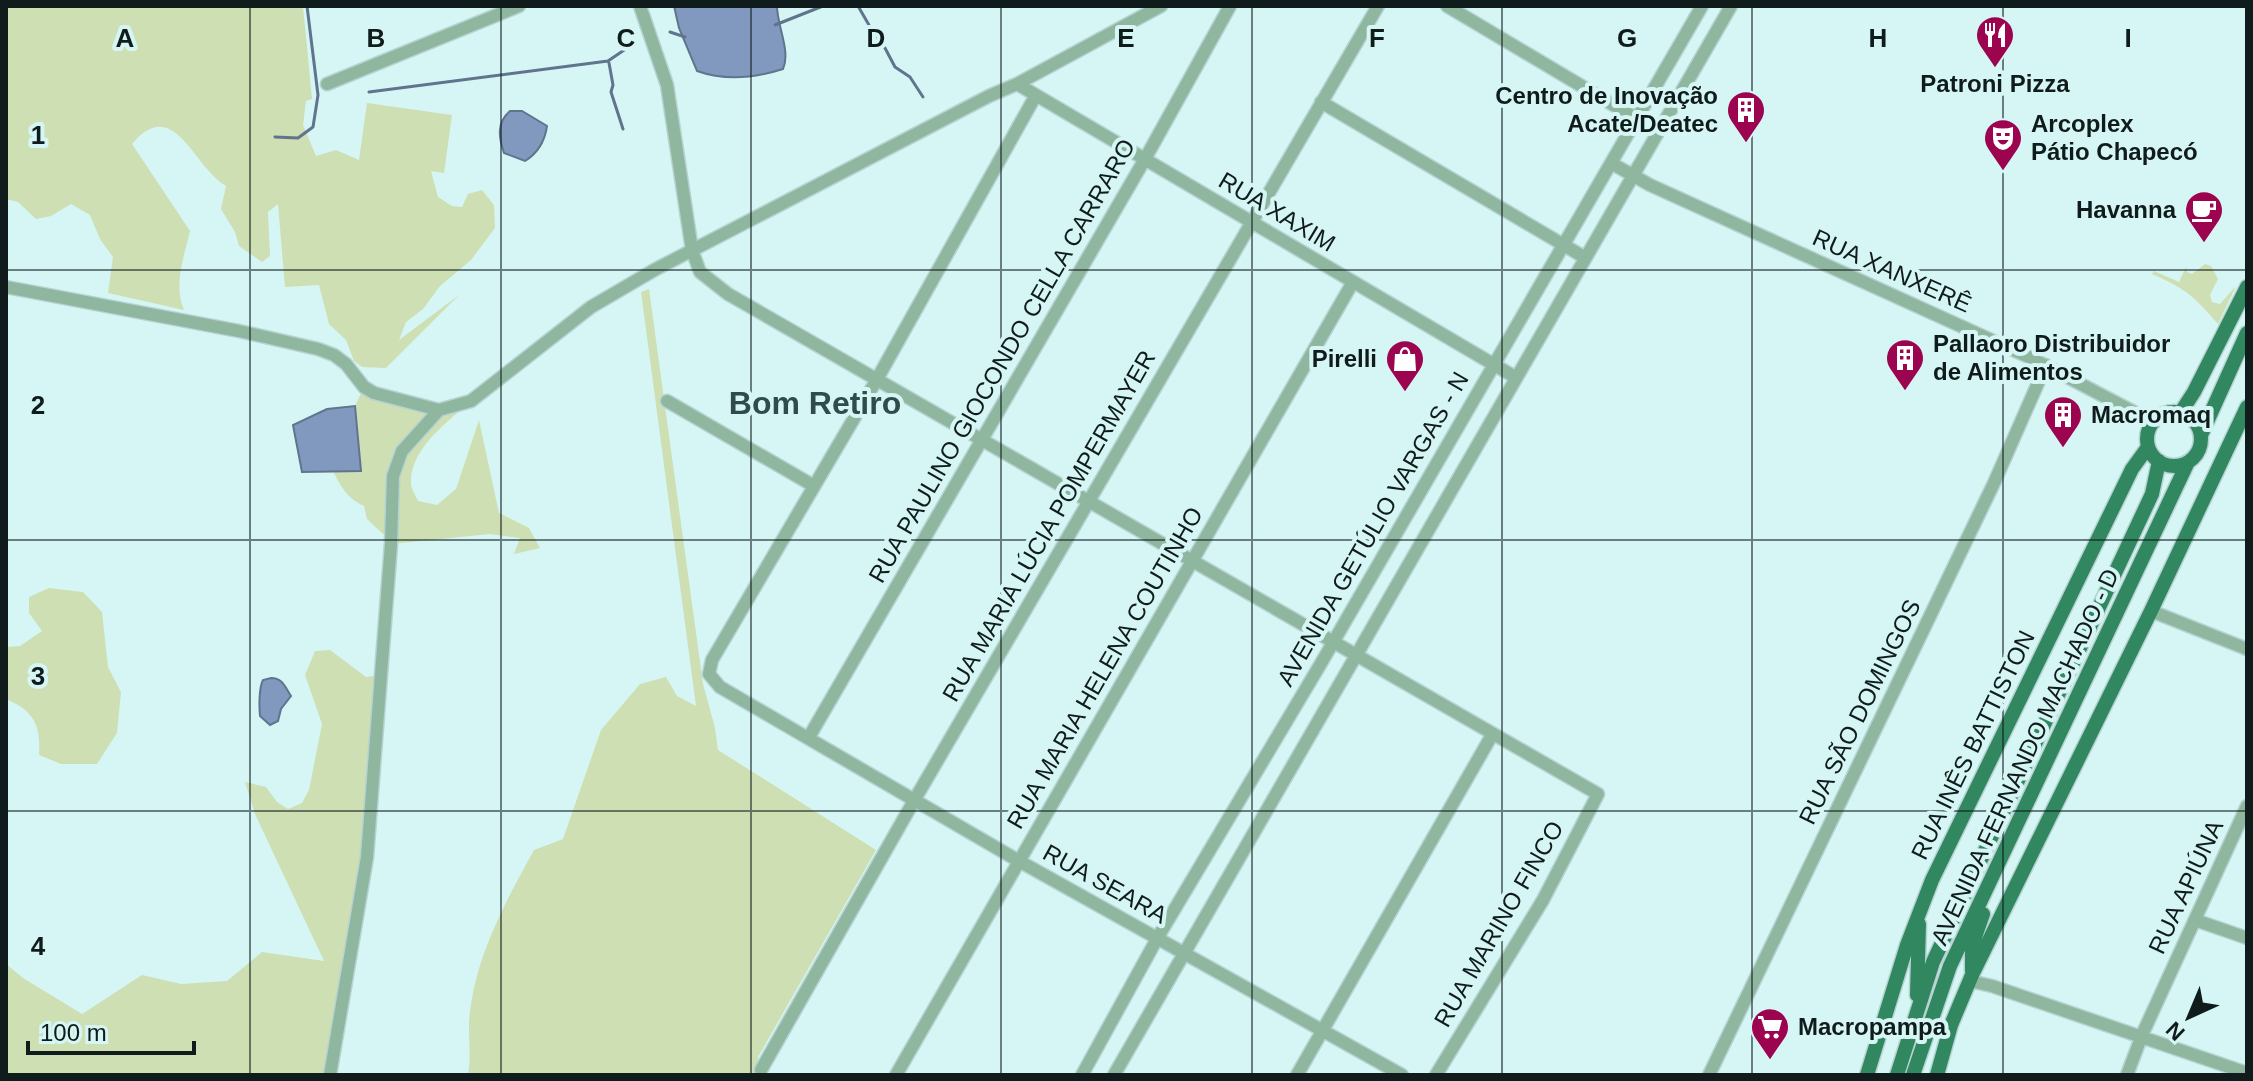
<svg xmlns="http://www.w3.org/2000/svg" width="2253" height="1081" viewBox="0 0 2253 1081" font-family="Arial,sans-serif">
  <rect width="100%" height="100%" fill="#d6f6f5"/>
  <path fill="#cddfb3" d="M 6,6 L 303,6 L 312,99 L 306,101 L 303,125 L 316,156 L 336,150 L 359,160 L 367,103 L 452,115 L 444,173 L 431,171 L 438,197 L 452,206 L 462,207 L 468,194 L 482,190 L 494,205 L 495,228 L 471,260 L 440,286 L 423,309 L 406,322 L 399,340 L 459,295 L 386,368 L 362,367 L 354,361 L 346,340 L 329,324 L 319,285 L 285,287 L 278,204 L 268,212 L 270,256 L 262,262 L 239,246 L 235,232 L 221,209 L 226,186 C 193,167 174,94 132,144 L 190,231 C 184,257 173,285 184,310 L 108,293 L 113,257 L 100,239 L 90,215 L 71,204 L 51,216 L 36,219 L 18,202 L 6,199 Z
    M 2205,264 L 2211,266 L 2218,279 L 2210,295 L 2212,302 L 2220,304 L 2236,286 L 2218,324 C 2195,297 2186,289 2152,274 L 2154,271 L 2179,282 L 2186,267 L 2187,272 L 2192,274 Z
    M 649,289 L 703,684 L 715,728 L 718,750 L 876,850 L 758,1057 L 760,1075 L 468,1075 C 472,1054 467,1033 470,1012 C 477,953 506,901 534,850 L 563,839 L 601,730 L 640,684 L 666,677 L 677,696 L 696,706 L 641,292 Z
    M 364,387 L 426,406 L 471,401 C 449,421 409,449 411,484 C 411,489 416,496 418,501 L 437,505 L 456,489 L 479,420 L 499,513 L 529,528 L 540,548 L 514,554 L 520,538 L 490,534 L 391,544 L 391,533 L 383,534 L 367,519 L 364,506 C 347,498 341,487 333,471 L 361,470 L 355,406 Z
    M 49,588 L 83,592 L 102,612 L 108,667 L 121,692 L 117,733 L 97,764 L 61,764 L 39,755 C 41,725 34,711 6,699 L 6,647 L 20,646 L 42,631 L 29,613 L 29,597 Z
    M 330,650 L 366,677 L 380,675 L 367,857 L 330,1075 L 6,1075 L 6,964 L 23,978 L 82,1014 L 142,975 L 181,984 L 227,981 L 262,952 L 324,961 L 255,814 L 245,782 L 266,787 L 277,802 L 288,809 L 302,803 L 309,790 L 322,724 L 305,675 L 315,651 Z"/>
  <path fill="#8299bf" stroke="#60748e" stroke-width="2" d="M 674,6 L 777,6 C 777,26 791,51 783,69 C 755,78 725,81 697,71 L 679,28 Z
    M 510,111 L 522,111 L 547,126 C 545,140 538,153 525,161 L 504,153 C 499,138 496,123 510,111 Z
    M 355,406 L 361,471 L 302,472 L 293,425 L 327,409 Z
    M 271,678 C 283,678 285,687 291,696 L 281,709 L 278,721 L 270,725 L 260,716 C 259,706 259,688 263,680 Z"/>
  <g fill="none" stroke-linecap="round" stroke-linejoin="round">
    <path stroke="#60748e" stroke-width="3" d="M 858,6 L 877,39 L 885,48 L 895,67 L 910,77 L 923,97
      M 775,25 L 823,6
      M 670,32 L 685,37
      M 609,63 L 613,85 L 611,92 L 623,129
      M 369,92 L 608,61 L 633,44
      M 275,137 L 298,138 L 313,127 L 318,95 L 307,6"/>
    <g stroke="#b6d3d2" stroke-width="15">
      <path id="minor" d="M 640,6 L 667,85 L 692,250 L 700,272 L 728,294 L 1598,794 L 1543,900 L 1436,1075
        M 1447,6 L 1637,119
        M 327,84 L 519,6
        M 1017,84 L 1515,377
        M 1036,95 L 876,381 L 712,660 L 709,674 L 720,687 L 1019,861 L 1402,1075
        M 1321,102 L 1584,257
        M 1611,163 L 1650,185 L 2031,358 L 2153,422
        M 6,287 L 239,331 L 318,349 L 334,355 L 346,364 L 364,387 L 374,393 L 439,410
        M 667,401 L 814,486
        M 2151,611 L 2247,649
        M 809,737 L 1145,159 L 1230,6
        M 2195,920 L 2247,938
        M 1970,981 L 1992,986 L 2247,1073
        M 761,1070 L 915,799 L 1378,6
        M 330,1075 L 367,857 L 391,544 L 393,476 L 402,451 L 439,410 L 471,401 L 591,307 L 656,269 L 989,96 L 1017,84 L 1161,6
        M 896,1075 L 1353,282
        M 1082,1075 L 1158,937 L 1320,665 L 1702,6
        M 1114,1075 L 1731,6
        M 1297,1075 L 1492,735
        M 1709,1075 L 1994,483 L 2046,365
        M 2127,1075 L 2142,1035 L 2247,806"/>
    </g>
    <g stroke="#b6d3d2" stroke-width="17">
      <path id="major" d="M2147 439a27 27 0 1 1 54 0a27 27 0 1 1-54 0Z
        M 2181,412 L 2194,392 L 2247,287
        M 2201,435 L 2247,333
        M 1972,971 L 1972,946 L 1983,914
        M 1917,995 L 1919,924
        M 1867,1075 L 1907,945 L 1932,880 L 2132,469 L 2148,447
        M 1897,1075 L 1933,962 L 2152,494 L 2159,461
        M 1913,1075 L 1950,966 L 2188,462
        M 1937,1075 L 1951,1025 L 1972,975 L 2151,611 L 2247,407"/>
    </g>
    <use href="#minor" stroke="#8fb7a0" stroke-width="12"/>
    <use href="#major" stroke="#31875f" stroke-width="14"/>
  </g>
  <path fill="none" stroke="#101c1b" stroke-width="2" stroke-opacity="0.55" d="M 250,6 L 250,1075M 501,6 L 501,1075M 751,6 L 751,1075M 1001,6 L 1001,1075M 1252,6 L 1252,1075M 1502,6 L 1502,1075M 1752,6 L 1752,1075M 2003,6 L 2003,1075M 6,270 L 2247,270M 6,540 L 2247,540M 6,811 L 2247,811"/>
  <defs>
    <g id="restaurant-pin" transform="scale(2)"><path d="M0 17L-7.5 6A9.5 9.5 0 1 1 7.5 6Z" fill="#9c0450" stroke="#d6f6f5"/><path d="M-5-6h1v4h1v-4h1v4h1v-4h1v5L-1.5 .5V6h-2V.5L-5-1ZM5-6V6H3V1.5H1.5Q1.5-4 5-6Z" fill="#fff"/></g>
    <g id="building-pin" transform="scale(2)"><path d="M0 17L-7.5 6A9.5 9.5 0 1 1 7.5 6Z" fill="#9c0450" stroke="#d6f6f5"/><path d="M-4-6H4V6H1V3H-1V6H-4ZM-2.5-4.3h1.7v1.8h-1.7ZM.8-4.3h1.7v1.8H.8ZM-2.5-1h1.7V.8h-1.7ZM.8-1h1.7V.8H.8Z" fill="#fff"/></g>
    <g id="theatre-pin" transform="scale(2)"><path d="M0 17L-7.5 6A9.5 9.5 0 1 1 7.5 6Z" fill="#9c0450" stroke="#d6f6f5"/><path d="M-5-5.5Q0-4 5-5.5V0Q5 5 0 6Q-5 5-5 0ZM-3.3-2.5H-1v1.5H-3.3ZM1-2.5H3.3v1.5H1ZM-2.8 1Q0 5.5 2.8 1Z" fill="#fff"/></g>
    <g id="cafe-pin" transform="scale(2)"><path d="M0 17L-7.5 6A9.5 9.5 0 1 1 7.5 6Z" fill="#9c0450" stroke="#d6f6f5"/><path d="M-5.5-4.5H6V0H3Q3 3.5 0 3.5H-2.5Q-5.5 3.5-5.5 0ZM3-3.2v2h1.7v-2ZM-6 4.5H4V6H-6Z" fill="#fff"/></g>
    <g id="shop-pin" transform="scale(2)"><path d="M0 17L-7.5 6A9.5 9.5 0 1 1 7.5 6Z" fill="#9c0450" stroke="#d6f6f5"/><path d="M-5-2.5h2.3a2.7 3.5 0 0 1 5.4 0H5L5.5 6h-11ZM-1.5-2.5h3a1.5 2.3 0 0 0-3 0Z" fill="#fff"/></g>
    <g id="supermarket-pin" transform="scale(2)"><path d="M0 17L-7.5 6A9.5 9.5 0 1 1 7.5 6Z" fill="#9c0450" stroke="#d6f6f5"/><path d="M-6-5.5h2.5l.6 2H6L4.5 2H-2.5L-4.4-4H-6ZM-1.5 3.2a1.3 1.3 0 1 0 .1 0ZM3 3.2a1.3 1.3 0 1 0 .1 0Z" fill="#fff"/></g>
  </defs>
  <g fill-rule="evenodd">
    <use href="#restaurant-pin" x="1995" y="35"/>
    <use href="#building-pin" x="1746" y="110"/>
    <use href="#theatre-pin" x="2003" y="138"/>
    <use href="#cafe-pin" x="2204" y="210"/>
    <use href="#building-pin" x="1905" y="358"/>
    <use href="#shop-pin" x="1405" y="359"/>
    <use href="#building-pin" x="2063" y="415"/>
    <use href="#supermarket-pin" x="1770" y="1027"/>
  </g>
  <g text-anchor="middle" stroke-width="8" stroke-linejoin="round" paint-order="stroke">
    <g font-size="24" font-weight="bold" fill="#101c1b" stroke="#d6f6f5" text-anchor="start">
      <text x="1995" y="92" text-anchor="middle">Patroni Pizza</text>
      <text x="1718" y="104" text-anchor="end">Centro de Inovação<tspan x="1718" dy="28">Acate/Deatec</tspan></text>
      <text x="2031" y="132">Arcoplex<tspan x="2031" dy="28">Pátio Chapecó</tspan></text>
      <text x="2176" y="218" text-anchor="end">Havanna</text>
      <text x="1933" y="352">Pallaoro Distribuidor<tspan x="1933" dy="28">de Alimentos</tspan></text>
      <text x="1377" y="367" text-anchor="end">Pirelli</text>
      <text x="2091" y="423">Macromaq</text>
      <text x="1798" y="1035">Macropampa</text>
    </g>
    <g font-size="24" fill="#101c1b" stroke="#d6f6f5">
      <text transform="translate(1277 212) rotate(31)" y="8">RUA XAXIM</text>
      <text transform="translate(1892 271) rotate(24)" y="8">RUA XANXERÊ</text>
      <text transform="translate(1002 361) rotate(-60)" y="8">RUA PAULINO GIOCONDO CELLA CARRARO</text>
      <text transform="translate(1049 526) rotate(-60)" y="8">RUA MARIA LÚCIA POMPERMAYER</text>
      <text transform="translate(1373 529) rotate(-60)" y="8">AVENIDA GETÚLIO VARGAS - N</text>
      <text transform="translate(1105 668) rotate(-60)" y="8">RUA MARIA HELENA COUTINHO</text>
      <text transform="translate(1860 712) rotate(-64)" y="8">RUA SÃO DOMINGOS</text>
      <text transform="translate(1973 745) rotate(-64)" y="8">RUA INÊS BATTISTON</text>
      <text transform="translate(2025 757) rotate(-65)" y="8">AVENIDA FERNANDO MACHADO - D</text>
      <text transform="translate(1105 884) rotate(29)" y="8">RUA SEARA</text>
      <text transform="translate(2186 887) rotate(-65)" y="8">RUA APIÚNA</text>
      <text transform="translate(1499 924) rotate(-60)" y="8">RUA MARINO FINCO</text>
    </g>
    <g font-size="32" font-weight="bold" fill="#2f4b4a" stroke="#d6f6f5">
      <text x="815" y="414">Bom Retiro</text>
    </g>
  </g>
  <g font-size="26" text-anchor="middle" font-weight="bold" fill="#101c1b" stroke="#d6f6f5" stroke-width="8" stroke-linejoin="round" paint-order="stroke">
    <text x="125" y="47">A</text>
    <text x="376" y="47">B</text>
    <text x="626" y="47">C</text>
    <text x="876" y="47">D</text>
    <text x="1126" y="47">E</text>
    <text x="1377" y="47">F</text>
    <text x="1627" y="47">G</text>
    <text x="1878" y="47">H</text>
    <text x="2128" y="47">I</text>
    <text x="38" y="144">1</text>
    <text x="38" y="414">2</text>
    <text x="38" y="685">3</text>
    <text x="38" y="955">4</text>
  </g>
  <rect width="2253" height="1081" fill="none" stroke="#101c1b" stroke-width="16"/>
  <g transform="translate(2189 1017) rotate(224)" stroke="#d6f6f5" stroke-width="6" paint-order="stroke">
  <path d="M0-6L14 30L0 20L-14 30Z" fill="#101c1b"/>
  <text y="-12" font-size="22" font-weight="bold" text-anchor="middle" fill="#101c1b">N</text>
  </g>
  <path d="M28 1041v12h166v-12" fill="none" stroke="#101c1b" stroke-width="4"/>
  <text x="40" y="1041" font-size="24" fill="#101c1b" stroke="#d6f6f5" stroke-width="6" paint-order="stroke">100 m</text>
</svg>
